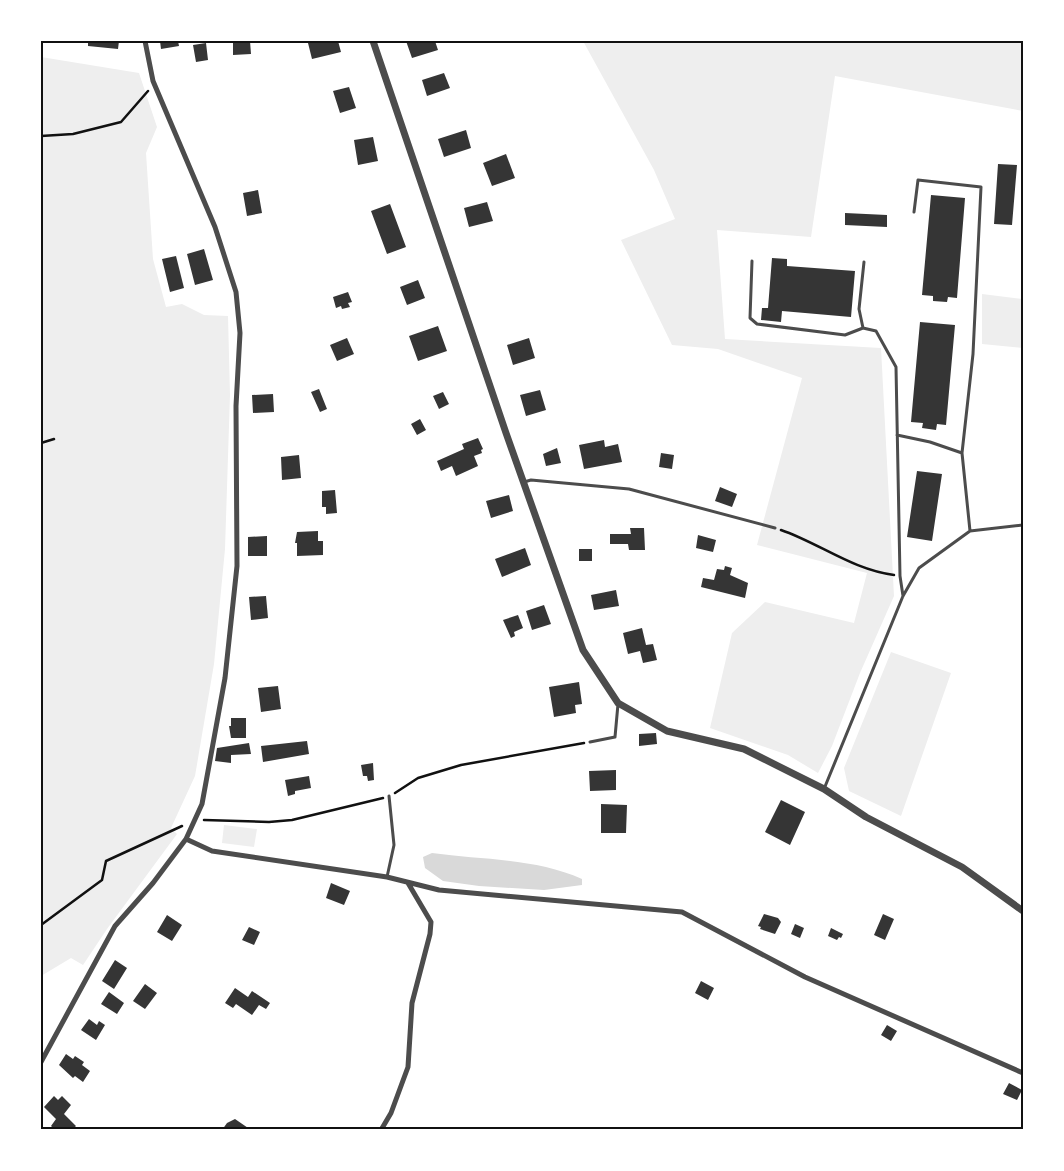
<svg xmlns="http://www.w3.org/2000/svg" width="1064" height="1171" viewBox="0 0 1064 1171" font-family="'IBM Plex Sans',sans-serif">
  <rect width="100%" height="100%" fill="#fff"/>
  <path fill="#eee" d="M 583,41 L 1023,41 L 1023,111 L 835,76 L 811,237 L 717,230 L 725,339 L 881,348 L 894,596 L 860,673 L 832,746 L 818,773 L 788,755 L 710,728 L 732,633 L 765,602 L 854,623 L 867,573 L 757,545 L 802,378 L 718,349 L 672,345 L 621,240 L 675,219 L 654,170 Z
    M 41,57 L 139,73 L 157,127 L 146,153 L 153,259 L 166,307 L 182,304 L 204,315 L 228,316 L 230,395 L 225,549 L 214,664 L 195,776 L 171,828 L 177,834 L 107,929 L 83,965 L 71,958 L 41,976 Z
    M 982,294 L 1023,299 L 1023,348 L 982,344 Z
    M 891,652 L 951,673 L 901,816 L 849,791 L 844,768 Z
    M 224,825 L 257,829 L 254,847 L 222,843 Z"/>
  <path fill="#d9d9d9" d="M 432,853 C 482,860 536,858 582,879 L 582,885 L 544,890 L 479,886 L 443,881 L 425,868 L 423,857 Z"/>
  <path fill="#353535" d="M 88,41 L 119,41 L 118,49 L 88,46 Z
    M 160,41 L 178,41 L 179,46 L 161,49 Z
    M 233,41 L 250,41 L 251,54 L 233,55 Z
    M 316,41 L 338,41 L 341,52 L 312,59 L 308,43 Z
    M 406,41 L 435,41 L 438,50 L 412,58 Z
    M 206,43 L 208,60 L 196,62 L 193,45 Z
    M 444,73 L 450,88 L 427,96 L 422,80 Z
    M 349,87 L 356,108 L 340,113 L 333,91 Z
    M 466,130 L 471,148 L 444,157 L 438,139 Z
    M 373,137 L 378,161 L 358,165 L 354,140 Z
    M 506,154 L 515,178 L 492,186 L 483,163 Z
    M 998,164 L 1017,165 L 1012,225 L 994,224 Z
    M 258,190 L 262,213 L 247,216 L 243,193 Z
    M 931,195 L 965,198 L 957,298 L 948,297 L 947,302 L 933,301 L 933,296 L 922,295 Z
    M 487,202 L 493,221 L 469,227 L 464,208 Z
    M 390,204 L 406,247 L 387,254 L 371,211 Z
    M 845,213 L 887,215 L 887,227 L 845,225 Z
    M 204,249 L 213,280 L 195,285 L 187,254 Z
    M 176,256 L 184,288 L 170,292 L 162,259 Z
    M 772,258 L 787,259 L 787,266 L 855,271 L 851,317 L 782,311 L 781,322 L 761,320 L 762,308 L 768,308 Z
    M 418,280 L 425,298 L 407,305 L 400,287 Z
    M 348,292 L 352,302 L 348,303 L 350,307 L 342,309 L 341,306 L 336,308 L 333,297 Z
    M 920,322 L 955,325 L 946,425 L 937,424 L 936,430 L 922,428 L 923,423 L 911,422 Z
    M 438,326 L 447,351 L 418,361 L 409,336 Z
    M 347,338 L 354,354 L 337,361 L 330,345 Z
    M 529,338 L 535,358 L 513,365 L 507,345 Z
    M 319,389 L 327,409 L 320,412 L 311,392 Z
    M 540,390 L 546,410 L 526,416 L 520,395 Z
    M 443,392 L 449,404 L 439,409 L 433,396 Z
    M 273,394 L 274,412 L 253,413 L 252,395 Z
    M 420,419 L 426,430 L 417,435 L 411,424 Z
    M 478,438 L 483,449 L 481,450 L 482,453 L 474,456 L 478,466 L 456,476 L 452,466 L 441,471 L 437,461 L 464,449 L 462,444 Z
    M 604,440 L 605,447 L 618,444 L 622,462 L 584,469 L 579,445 Z
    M 557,448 L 561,463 L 546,466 L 543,454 Z
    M 661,453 L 674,455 L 672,469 L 659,467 Z
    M 299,455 L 301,478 L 282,480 L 281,457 Z
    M 917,471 L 942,474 L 932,541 L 907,537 Z
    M 720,487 L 737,494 L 732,507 L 715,501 Z
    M 335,490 L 337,513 L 326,514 L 326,507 L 322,507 L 322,491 Z
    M 509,495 L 513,511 L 491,518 L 486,501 Z
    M 630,528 L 644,528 L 645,550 L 629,550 L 628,544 L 610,544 L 610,534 L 631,534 Z
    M 318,531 L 318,541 L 323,541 L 323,555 L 297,556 L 297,543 L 295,543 L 297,532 Z
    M 698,535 L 716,540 L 713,552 L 696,548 Z
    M 267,536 L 267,556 L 248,556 L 248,537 Z
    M 525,548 L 531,565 L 502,577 L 495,559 Z
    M 579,549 L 592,549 L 592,561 L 579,561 Z
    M 725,566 L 732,568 L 730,575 L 748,583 L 745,598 L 701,587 L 703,578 L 714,580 L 717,569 L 724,570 Z
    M 616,590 L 619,606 L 594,610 L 591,595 Z
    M 266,596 L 268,618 L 251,620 L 249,597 Z
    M 544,605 L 551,624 L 532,630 L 526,611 Z
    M 518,615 L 523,628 L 514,632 L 515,636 L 511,638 L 503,620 Z
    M 642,628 L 646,645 L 653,644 L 657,660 L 643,663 L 640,651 L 628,654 L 623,633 Z
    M 579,682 L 582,704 L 575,705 L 576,713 L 554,717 L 549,687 Z
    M 278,686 L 281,709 L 261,712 L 258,688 Z
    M 231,718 L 246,718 L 246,738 L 231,738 L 229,726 L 231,726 Z
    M 656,733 L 657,744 L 639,746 L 639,734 Z
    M 307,741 L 309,754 L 263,762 L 261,746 Z
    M 249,743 L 251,754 L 231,755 L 231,763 L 215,761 L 217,748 Z
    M 373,763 L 374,780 L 368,781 L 367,776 L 363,776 L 361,765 Z
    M 616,770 L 616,790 L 590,791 L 589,771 Z
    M 309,776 L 311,788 L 295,791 L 295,794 L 288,796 L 285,780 Z
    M 781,800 L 805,812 L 790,845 L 765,832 Z
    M 601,804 L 627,805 L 626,833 L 601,833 Z
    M 331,883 L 350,891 L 344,905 L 326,898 Z
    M 764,914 L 778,918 L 781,922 L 775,934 L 760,929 L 761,927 L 758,926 Z
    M 883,914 L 894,919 L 885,940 L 874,935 Z
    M 167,915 L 182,925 L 172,941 L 157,932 Z
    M 795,924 L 804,928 L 800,938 L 791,934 Z
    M 249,927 L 260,932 L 254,945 L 242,940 Z
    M 831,928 L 843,934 L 841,938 L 839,937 L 837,940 L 828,936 Z
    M 115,960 L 127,968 L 114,989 L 102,981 Z
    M 701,981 L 714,988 L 708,1000 L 695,993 Z
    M 145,984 L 157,993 L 145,1009 L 133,1001 Z
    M 235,988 L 248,997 L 252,991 L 270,1003 L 266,1009 L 259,1005 L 252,1015 L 236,1004 L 233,1008 L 225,1003 Z
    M 109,992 L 124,1003 L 117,1014 L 101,1004 Z
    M 89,1019 L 97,1025 L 99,1021 L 105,1025 L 96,1040 L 81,1030 Z
    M 887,1025 L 897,1031 L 891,1041 L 881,1035 Z
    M 66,1054 L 73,1059 L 75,1056 L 84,1062 L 82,1065 L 90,1071 L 83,1082 L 75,1076 L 73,1078 L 59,1065 Z
    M 1009,1083 L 1022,1090 L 1017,1100 L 1003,1094 Z
    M 54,1096 L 58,1100 L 62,1096 L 71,1105 L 64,1114 L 76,1126 L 72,1130 L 55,1130 L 51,1126 L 56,1119 L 44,1107 Z
    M 235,1119 L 251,1130 L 222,1130 L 227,1123 Z"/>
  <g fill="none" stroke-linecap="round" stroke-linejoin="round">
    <path stroke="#111" stroke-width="2.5" d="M 41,136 L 73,134 L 121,122 L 148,91
      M 41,443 L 54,439
      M 781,530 C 819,543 853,570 894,575
      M 395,793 L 418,778 L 461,765 L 584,743
      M 204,820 L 269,822 L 292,820 L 383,798
      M 41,925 L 102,880 L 106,861 L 182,826"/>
    <path stroke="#4c4c4c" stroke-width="3" d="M 914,212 L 918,180 L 981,187 L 973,354 L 962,453 L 970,531
      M 752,261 L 750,318 L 757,324 L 845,335 L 863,328 L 876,331 L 896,367 L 900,576 L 903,596
      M 863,328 L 859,309 L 864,262
      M 897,435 L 930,442 L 962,453
      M 524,482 L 531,480 L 629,489 L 775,528
      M 590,742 L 615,737 L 618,704
      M 824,789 L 903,596 L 919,568 L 970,531 L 1023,525
      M 387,877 L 394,845 L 389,796"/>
    <path stroke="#4c4c4c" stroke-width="5" d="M 186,839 L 212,851 L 387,877 L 439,890 L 682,912 L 805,977 L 1023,1073
      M 41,1062 L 115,926 L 153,883 L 186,839 L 202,804 L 225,678 L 237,566 L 236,406 L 240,333 L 236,292 L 215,227 L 153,81 L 145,41
      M 381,1130 L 391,1113 L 408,1067 L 412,1003 L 430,934 L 431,922 L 408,883"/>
    <path stroke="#4c4c4c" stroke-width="7" d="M 373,41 L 506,433 L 583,650 L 618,703 L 667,731 L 744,749 L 824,789 L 866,817 L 962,867 L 1023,911"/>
  </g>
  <rect width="1064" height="1171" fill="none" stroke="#ffffff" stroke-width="85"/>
  <rect x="42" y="42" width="980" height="1086" fill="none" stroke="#111" stroke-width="2"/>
</svg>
